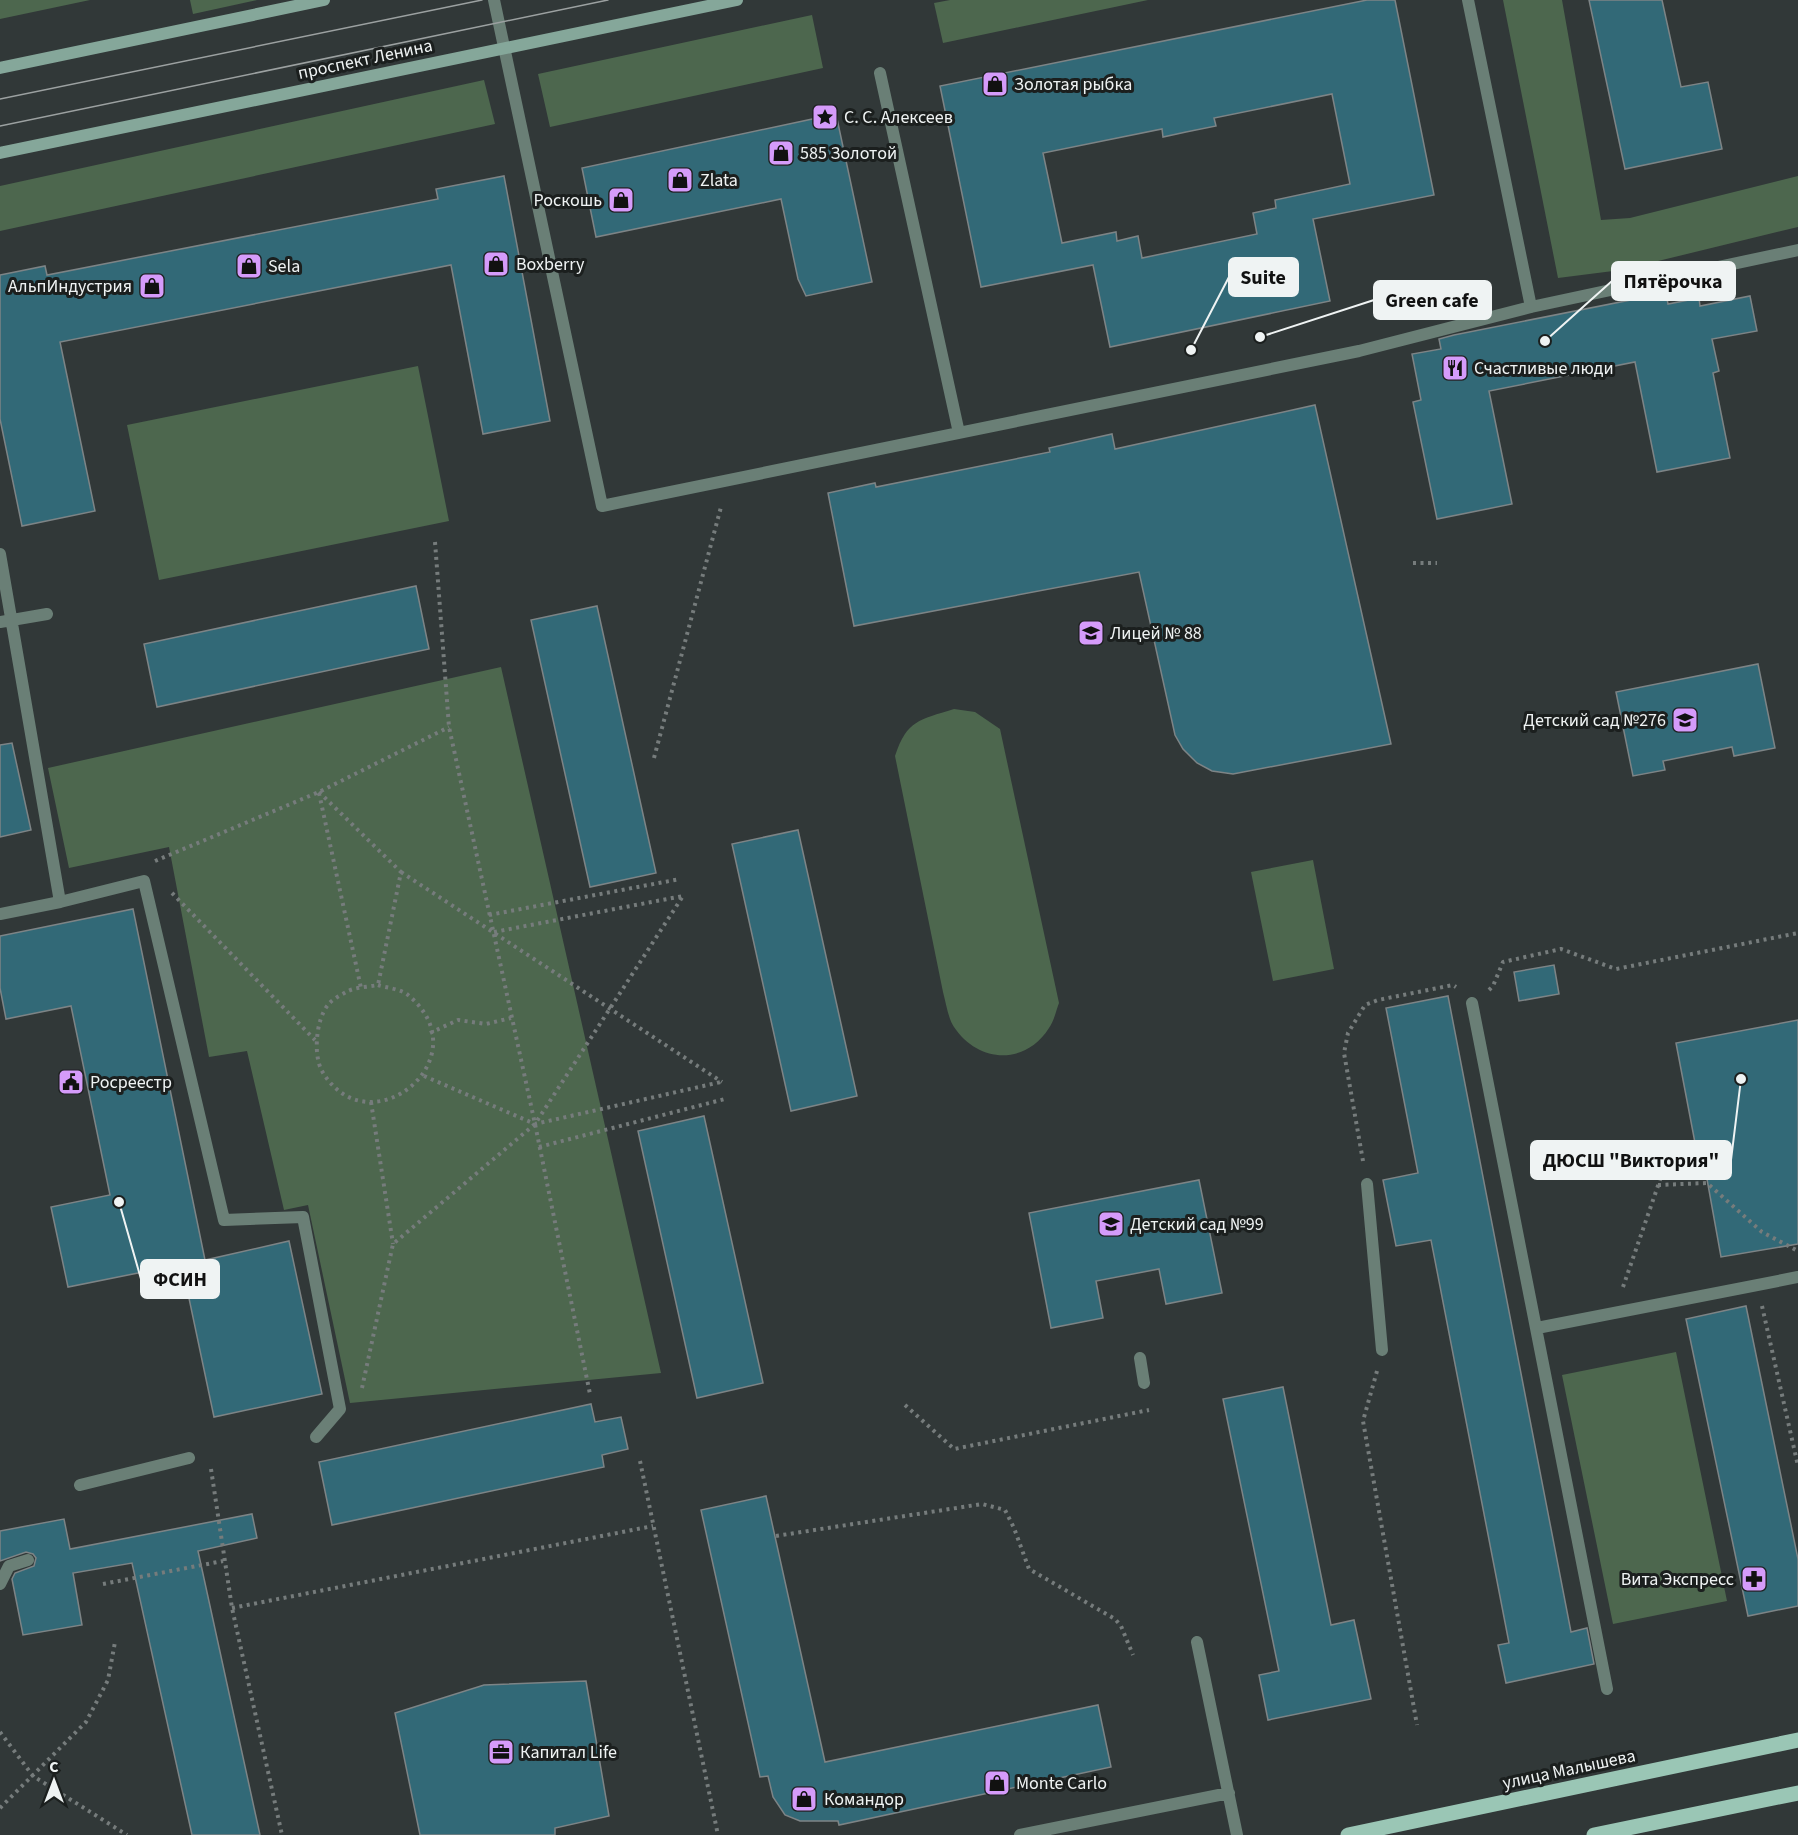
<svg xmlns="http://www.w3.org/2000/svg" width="1798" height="1835" viewBox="0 0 1798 1835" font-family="'Source Sans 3',sans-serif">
  <rect width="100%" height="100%" fill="#313838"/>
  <path fill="#4d674e" d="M 0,0 L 90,0 L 0,19 Z
    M 190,0 L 257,0 L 193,14 Z
    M 950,0 L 1148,0 L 943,43 L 934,3 Z
    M 1503,0 L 1562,0 L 1601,220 L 1630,218 L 1798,176 L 1798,227 L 1621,270 L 1558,278 Z
    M 812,15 L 823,68 L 550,127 L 538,74 Z
    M 484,80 L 495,124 L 0,231 L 0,186 Z
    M 418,366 L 449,521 L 159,580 L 127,425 Z
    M 501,667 L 661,1373 L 350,1403 L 308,1205 L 284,1210 L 247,1051 L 209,1057 L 169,847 L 69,868 L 48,768 Z
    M 954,709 L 975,712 L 1000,729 L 1059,1003 C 1056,1011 1054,1021 1049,1028 C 1025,1066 978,1063 954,1027 C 948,1018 946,1003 943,992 L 895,756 C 907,720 919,720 954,709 Z
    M 1313,860 L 1334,969 L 1273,981 L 1251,872 Z
    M 1676,1352 L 1727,1601 L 1613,1624 L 1562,1375 Z"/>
  <path fill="#326977" stroke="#7d8486" stroke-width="1.5" fill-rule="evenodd" d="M 1367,0 L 1395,0 L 1434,195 L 1313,219 L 1330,301 L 1110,347 L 1093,265 L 981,287 L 940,86 ZM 1332,94 L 1350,184 L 1275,200 L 1276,208 L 1253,213 L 1257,234 L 1142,258 L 1138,236 L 1117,241 L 1116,232 L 1062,243 L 1043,153 L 1162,129 L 1163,137 L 1186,132 L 1216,126 L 1214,118 Z
    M 1589,0 L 1662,0 L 1681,87 L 1708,82 L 1722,149 L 1625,169 Z
    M 836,114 L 872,282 L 806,296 L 798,279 L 781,199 L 596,237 L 582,168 Z
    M 504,176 L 550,421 L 483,434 L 451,265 L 60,342 L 95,511 L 22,526 L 0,419 L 0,275 L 45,266 L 47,275 L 438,199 L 436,189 Z
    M 1666,293 L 1668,304 L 1699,298 L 1700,306 L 1750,296 L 1757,331 L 1712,339 L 1719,371 L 1713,373 L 1730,458 L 1657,472 L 1635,362 L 1489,391 L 1512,504 L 1437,519 L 1413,402 L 1421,400 L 1412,354 L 1441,349 L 1439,339 L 1454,335 Z
    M 1315,405 L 1391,744 L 1233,774 L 1212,771 L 1197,763 L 1183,749 L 1175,735 L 1139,572 L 854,626 L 828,493 L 875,483 L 876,487 L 1050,452 L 1049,448 L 1112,434 L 1115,449 Z
    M 416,586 L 429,649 L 157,707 L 144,644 Z
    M 597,606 L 656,873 L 590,887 L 531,620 Z
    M 1758,664 L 1775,748 L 1734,756 L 1732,747 L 1663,761 L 1665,770 L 1633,776 L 1616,692 Z
    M 12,743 L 31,830 L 0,837 L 0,745 Z
    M 798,830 L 857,1096 L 791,1111 L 732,844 Z
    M 133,909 L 205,1260 L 289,1241 L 322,1394 L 214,1417 L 182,1265 L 203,1260 L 68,1287 L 51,1207 L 110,1195 L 71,1006 L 6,1019 L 0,988 L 0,936 Z
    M 1554,965 L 1559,994 L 1519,1001 L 1514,972 Z
    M 1448,996 L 1571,1632 L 1587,1628 L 1594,1664 L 1506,1683 L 1498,1645 L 1509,1643 L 1431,1240 L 1396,1246 L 1383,1180 L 1418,1173 L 1386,1008 Z
    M 1798,1020 L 1798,1244 L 1721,1257 L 1705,1168 L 1700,1169 L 1676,1043 Z
    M 704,1116 L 763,1383 L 697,1398 L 638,1131 Z
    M 1199,1180 L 1222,1293 L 1166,1304 L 1159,1269 L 1096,1281 L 1103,1318 L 1051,1328 L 1029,1213 Z
    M 1746,1306 L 1798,1559 L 1798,1606 L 1748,1616 L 1686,1319 Z
    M 1283,1387 L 1331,1625 L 1354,1620 L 1371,1699 L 1268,1720 L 1259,1675 L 1279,1671 L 1223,1399 Z
    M 591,1404 L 595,1422 L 621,1417 L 628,1449 L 602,1455 L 604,1467 L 332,1525 L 319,1462 Z
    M 766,1496 L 825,1762 L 1098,1705 L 1111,1767 L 839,1825 L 838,1821 L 800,1821 L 785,1815 L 773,1797 L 768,1776 L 760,1777 L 701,1510 Z
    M 252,1514 L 257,1538 L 198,1551 L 260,1835 L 192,1835 L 132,1563 L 73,1573 L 82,1625 L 23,1635 L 12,1579 L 15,1573 L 34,1566 L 36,1558 L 33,1554 L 26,1552 L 0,1561 L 0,1531 L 64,1519 L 70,1549 Z
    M 586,1681 L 609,1816 L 555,1828 L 555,1835 L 420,1835 L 395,1713 L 484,1685 Z"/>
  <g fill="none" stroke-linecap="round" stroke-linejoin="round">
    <path stroke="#767c7c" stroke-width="4" stroke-dasharray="3 4.5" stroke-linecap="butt" d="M 435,542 L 449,727 L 535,1124 L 590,1394
      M 1413,563 L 1437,563
      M 654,758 L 721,507
      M 319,792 L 401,872 L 378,985
      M 319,793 L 361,988
      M 155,861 L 319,792 L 449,727
      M 401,872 L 722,1082
      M 172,893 L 315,1040
      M 489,915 L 680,879
      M 494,932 L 683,896
      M 378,985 C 387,988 401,989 408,995 C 484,1058 368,1151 322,1071 C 313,1055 316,1019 328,1005 C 331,1000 341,995 346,992 C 355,987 368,987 378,985 Z
      M 1489,990 L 1493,986 L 1503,962 L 1561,949 L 1616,969 L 1798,933
      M 430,1033 L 458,1020 L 486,1024 L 511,1018
      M 424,1076 L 535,1124 L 721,1082
      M 371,1102 L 393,1244
      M 539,1147 L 725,1099
      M 1363,1161 L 1344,1053 L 1348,1033 L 1365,1005 L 1378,1000 L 1453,985 L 1456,987
      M 1658,1185 L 1707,1183 L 1762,1232 L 1798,1251
      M 1623,1287 L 1670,1151
      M 1762,1306 L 1798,1466
      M 1377,1371 L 1363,1421 L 1417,1725
      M 362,1388 L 393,1244 L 535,1124 L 683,896
      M 905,1405 L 954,1449 L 1149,1410
      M 640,1461 L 718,1835
      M 211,1469 L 232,1608 L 282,1835
      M 776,1536 L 982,1504 L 1005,1510 L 1014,1528 L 1029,1569 L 1115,1619 L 1121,1626 L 1133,1655
      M 103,1584 L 223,1561
      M 232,1608 L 653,1526
      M 0,1732 L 33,1776 L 127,1835
      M 0,1808 L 86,1722 L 108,1680 L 115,1642"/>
    <path stroke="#6a7f76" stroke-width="12" d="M 494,0 L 602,506 L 1359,351 L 1531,307 L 1798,250
      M 1468,0 L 1531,307
      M 880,73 L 959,433
      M 0,554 L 60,902 L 0,914
      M 0,622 L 47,614
      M 60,902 L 144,881 L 224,1220 L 303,1217 L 340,1409 L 316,1437
      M 1472,1003 L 1607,1689
      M 1367,1184 L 1382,1350
      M 1537,1328 L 1798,1277
      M 1140,1358 L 1144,1383
      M 80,1485 L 189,1458
      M 0,1584 L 9,1566 L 28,1560
      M 1197,1642 L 1237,1835
      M 1020,1835 L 1229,1793"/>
    <path stroke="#85a79a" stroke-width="12" d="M 0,68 L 324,0
      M 0,153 L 737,0"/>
    <path stroke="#9ac6b5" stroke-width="15" d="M 1348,1835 L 1798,1740
      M 1594,1835 L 1798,1793"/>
    <path stroke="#9ca1a1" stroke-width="1.5" d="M 0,99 L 482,0
      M 0,126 L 608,0"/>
  </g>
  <defs>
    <g id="shop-square" transform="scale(1.35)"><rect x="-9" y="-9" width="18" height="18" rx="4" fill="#d59bfa" stroke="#1b1f1e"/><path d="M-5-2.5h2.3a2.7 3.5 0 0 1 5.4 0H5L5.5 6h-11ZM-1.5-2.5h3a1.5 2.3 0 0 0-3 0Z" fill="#111"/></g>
    <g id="sight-square" transform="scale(1.35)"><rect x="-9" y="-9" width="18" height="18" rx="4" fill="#d59bfa" stroke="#1b1f1e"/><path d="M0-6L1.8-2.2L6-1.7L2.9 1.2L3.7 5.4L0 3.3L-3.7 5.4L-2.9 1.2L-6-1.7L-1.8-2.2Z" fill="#111"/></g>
    <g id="restaurant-square" transform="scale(1.35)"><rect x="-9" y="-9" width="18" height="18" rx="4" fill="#d59bfa" stroke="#1b1f1e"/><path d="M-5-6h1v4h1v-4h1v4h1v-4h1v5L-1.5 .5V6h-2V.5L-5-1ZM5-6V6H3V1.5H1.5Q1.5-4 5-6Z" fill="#111"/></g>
    <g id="school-square" transform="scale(1.35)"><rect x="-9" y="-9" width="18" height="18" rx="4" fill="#d59bfa" stroke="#1b1f1e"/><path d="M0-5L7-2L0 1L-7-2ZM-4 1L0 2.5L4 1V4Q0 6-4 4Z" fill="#111"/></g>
    <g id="civic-square" transform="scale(1.35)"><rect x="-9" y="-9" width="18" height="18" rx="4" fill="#d59bfa" stroke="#1b1f1e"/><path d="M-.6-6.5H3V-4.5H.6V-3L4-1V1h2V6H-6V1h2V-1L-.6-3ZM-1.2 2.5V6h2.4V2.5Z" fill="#111"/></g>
    <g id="pharmacy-square" transform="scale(1.35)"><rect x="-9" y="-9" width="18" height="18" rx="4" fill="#d59bfa" stroke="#1b1f1e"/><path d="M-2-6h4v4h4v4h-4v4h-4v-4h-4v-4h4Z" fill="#111"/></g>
    <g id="office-square" transform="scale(1.35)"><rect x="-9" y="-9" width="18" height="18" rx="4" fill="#d59bfa" stroke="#1b1f1e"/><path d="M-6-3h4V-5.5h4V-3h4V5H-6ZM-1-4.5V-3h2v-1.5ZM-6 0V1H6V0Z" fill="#111"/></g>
  </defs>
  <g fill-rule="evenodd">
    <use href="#shop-square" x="995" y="84"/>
    <use href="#sight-square" x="825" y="117"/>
    <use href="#shop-square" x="781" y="153"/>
    <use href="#shop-square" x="680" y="180"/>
    <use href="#shop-square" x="621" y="200"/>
    <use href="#shop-square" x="496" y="264"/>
    <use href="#shop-square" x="249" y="266"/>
    <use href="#shop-square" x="152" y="286"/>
    <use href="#restaurant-square" x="1455" y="368"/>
    <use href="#school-square" x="1091" y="633"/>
    <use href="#school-square" x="1685" y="720"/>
    <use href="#civic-square" x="71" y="1082"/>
    <use href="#school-square" x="1111" y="1224"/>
    <use href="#pharmacy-square" x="1754" y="1579"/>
    <use href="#office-square" x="501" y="1752"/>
    <use href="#shop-square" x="997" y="1783"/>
    <use href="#shop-square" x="804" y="1799"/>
  </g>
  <g text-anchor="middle" stroke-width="6" stroke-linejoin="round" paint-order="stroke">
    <g font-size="18" fill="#eff3f3" stroke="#1b1f1e">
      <text transform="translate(365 59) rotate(-12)" y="6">проспект Ленина</text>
      <text transform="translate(1569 1769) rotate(-12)" y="6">улица Малышева</text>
    </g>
    <g font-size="18" fill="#eff3f3" stroke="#1b1f1e" text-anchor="start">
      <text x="1014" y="90">Золотая рыбка</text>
      <text x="844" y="123">С. С. Алексеев</text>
      <text x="800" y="159">585 Золотой</text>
      <text x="700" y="186">Zlata</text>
      <text x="602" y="206" text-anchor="end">Роскошь</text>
      <text x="516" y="270">Boxberry</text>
      <text x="268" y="272">Sela</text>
      <text x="132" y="292" text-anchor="end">АльпИндустрия</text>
      <text x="1474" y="374">Счастливые люди</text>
      <text x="1110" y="639">Лицей № 88</text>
      <text x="1666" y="726" text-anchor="end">Детский сад №276</text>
      <text x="90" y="1088">Росреестр</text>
      <text x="1130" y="1230">Детский сад №99</text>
      <text x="1734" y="1585" text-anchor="end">Вита Экспресс</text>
      <text x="520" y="1758">Капитал Life</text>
      <text x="1016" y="1789">Monte Carlo</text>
      <text x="824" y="1805">Командор</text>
    </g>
  </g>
  <path fill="none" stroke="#eff3f3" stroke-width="2" d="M1191 350L1229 277M1545 341L1612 281M1260 337L1374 300M1741 1079L1731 1160M119 1202L141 1279"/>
  <g fill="#eff3f3" stroke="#1b1f1e" stroke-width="2">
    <circle cx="1191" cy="350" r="6"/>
    <circle cx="1545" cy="341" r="6"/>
    <circle cx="1260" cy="337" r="6"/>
    <circle cx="1741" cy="1079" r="6"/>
    <circle cx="119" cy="1202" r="6"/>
  </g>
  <g fill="#eff3f3" stroke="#eff3f3" stroke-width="2">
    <rect x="1229" y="258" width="69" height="38" rx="6"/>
    <rect x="1612" y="262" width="123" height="38" rx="6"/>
    <rect x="1374" y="281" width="117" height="38" rx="6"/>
    <rect x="1531" y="1141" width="200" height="38" rx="6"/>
    <rect x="141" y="1260" width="78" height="38" rx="6"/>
  </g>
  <g font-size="20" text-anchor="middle" font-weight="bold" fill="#111">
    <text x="1263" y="284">Suite</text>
    <text x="1673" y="288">Пятёрочка</text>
    <text x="1432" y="307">Green cafe</text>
    <text x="1631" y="1167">ДЮСШ "Виктория"</text>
    <text x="180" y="1286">ФСИН</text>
  </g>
  <g transform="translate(54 1781)" stroke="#1b1f1e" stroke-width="4.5" paint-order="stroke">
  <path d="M0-4.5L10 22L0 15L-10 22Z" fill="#eff3f3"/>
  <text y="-9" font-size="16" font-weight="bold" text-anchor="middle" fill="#eff3f3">С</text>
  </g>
</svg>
